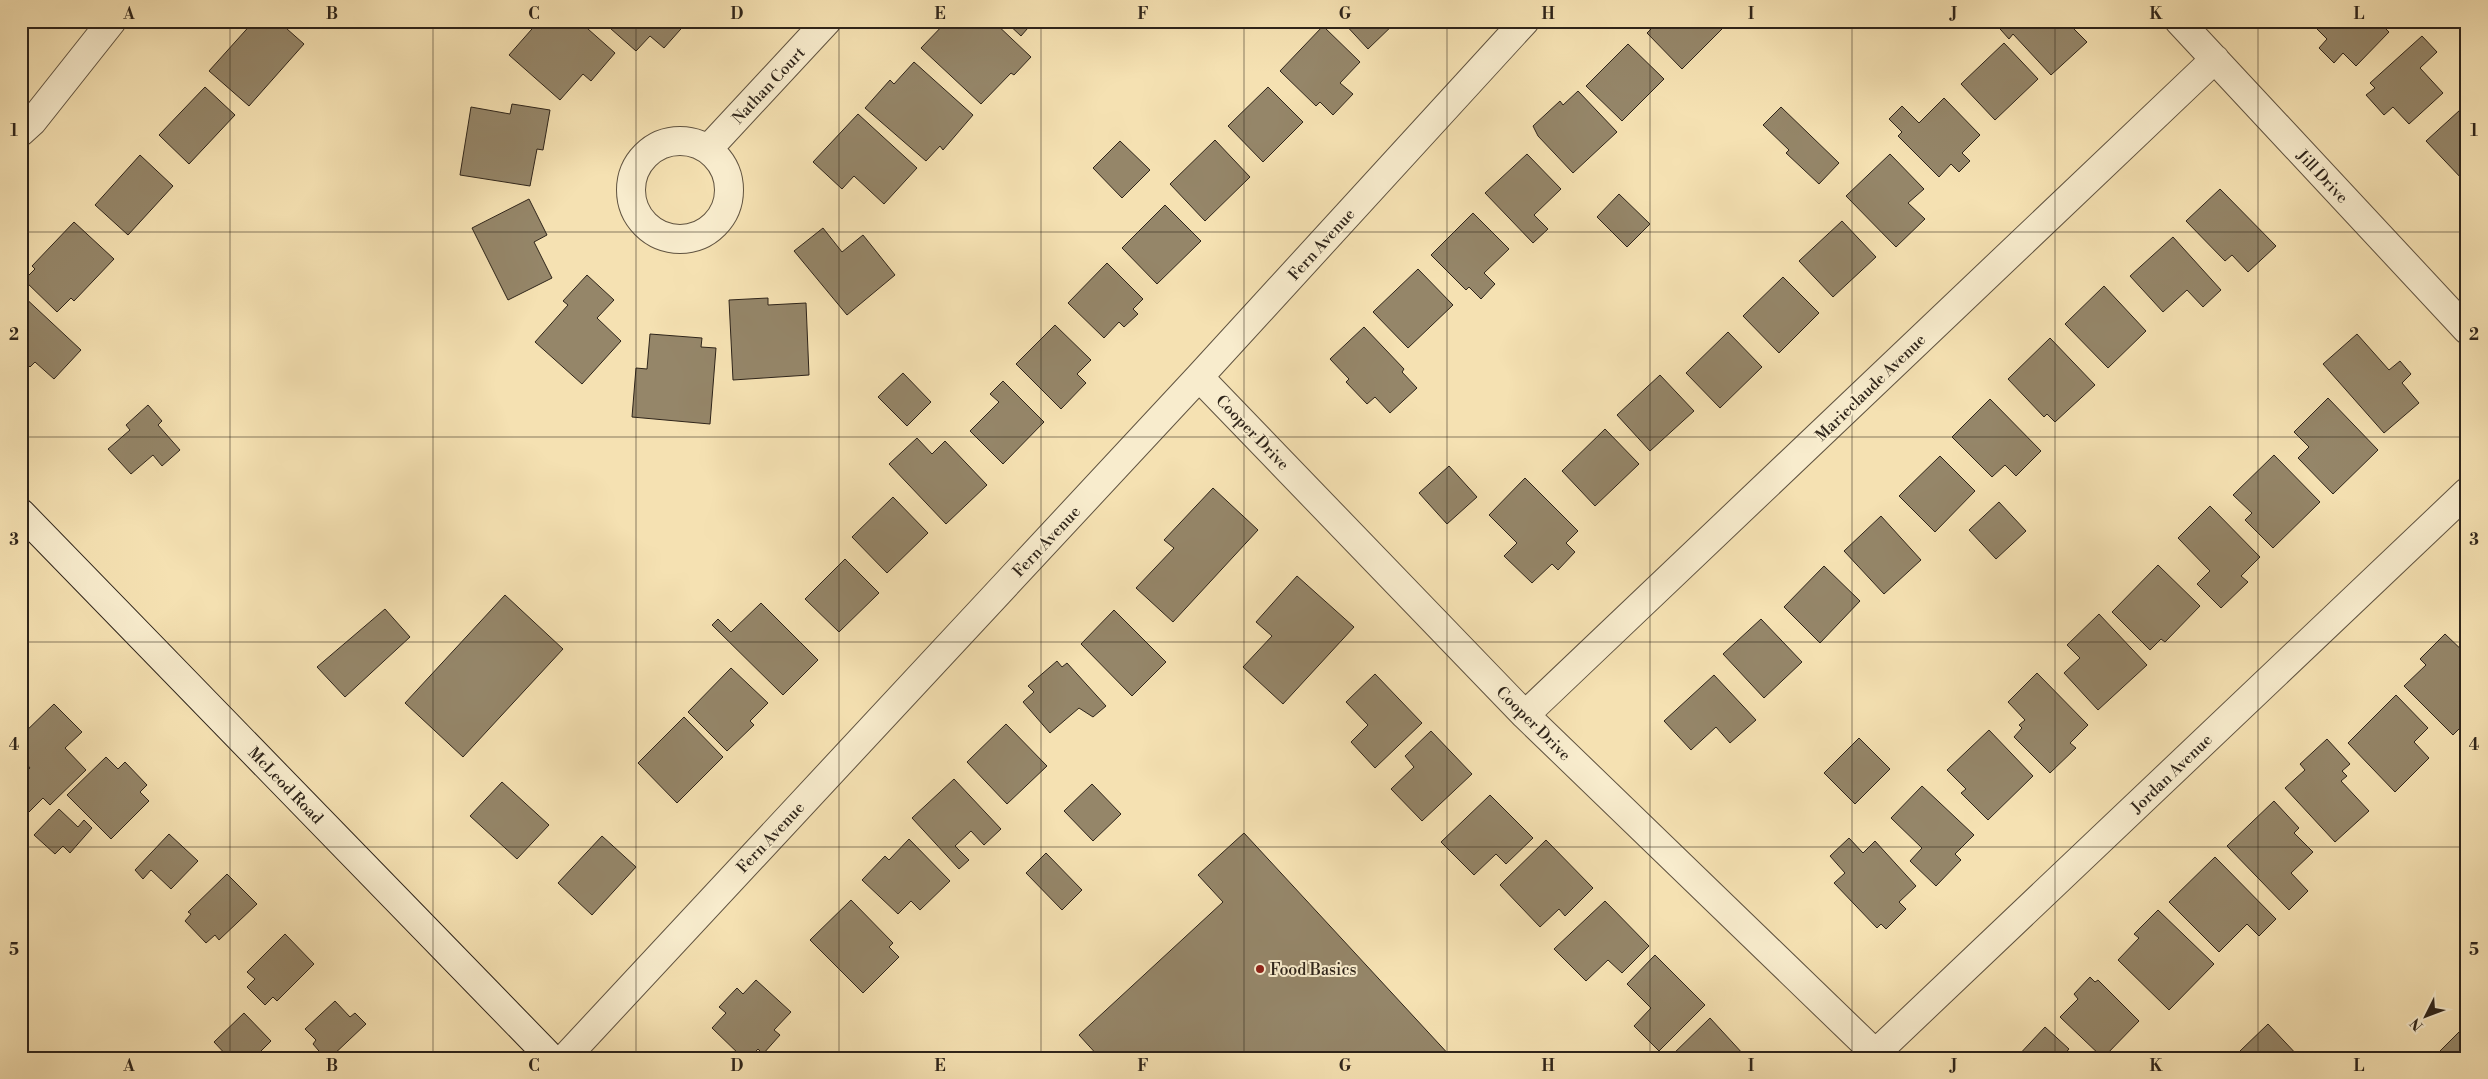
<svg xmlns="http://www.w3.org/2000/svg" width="2488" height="1079" viewBox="0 0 2488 1079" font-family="'Libre Bodoni',serif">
  <rect width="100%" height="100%" fill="#f5e1b2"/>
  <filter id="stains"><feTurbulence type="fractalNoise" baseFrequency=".004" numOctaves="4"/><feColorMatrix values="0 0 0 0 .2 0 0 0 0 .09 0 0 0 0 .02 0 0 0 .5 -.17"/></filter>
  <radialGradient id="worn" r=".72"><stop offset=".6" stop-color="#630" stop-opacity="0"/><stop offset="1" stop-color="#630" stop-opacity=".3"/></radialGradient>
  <path fill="#958669" stroke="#2e241a" d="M 254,21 L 278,21 L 304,44 L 249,106 L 209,71 Z
    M 539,21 L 579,21 L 615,53 L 591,81 L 583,74 L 560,100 L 509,55 Z
    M 602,21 L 688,21 L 664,48 L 650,36 L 636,51 Z
    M 947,21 L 993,21 L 1031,57 L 1014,75 L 1011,73 L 981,104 L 921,48 Z
    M 1005,21 L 1034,21 L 1021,36 Z
    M 1342,21 L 1397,21 L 1368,49 Z
    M 1659,21 L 1716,21 L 1723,28 L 1682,69 L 1647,33 Z
    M 1993,21 L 2082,21 L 2074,29 L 2087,42 L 2051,75 L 2013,34 L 2009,39 Z
    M 2325,21 L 2378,21 L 2389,32 L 2356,66 L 2343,53 L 2334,63 L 2319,48 L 2327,39 L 2317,29 Z
    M 1323,26 L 1360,62 L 1340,83 L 1353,94 L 1333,115 L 1320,102 L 1316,106 L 1280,71 Z
    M 2422,36 L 2437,52 L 2420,68 L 2443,93 L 2409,124 L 2393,107 L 2384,115 L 2366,95 L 2375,88 L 2370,83 Z
    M 2004,43 L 2038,79 L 1995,120 L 1961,84 Z
    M 1628,44 L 1664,79 L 1622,121 L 1586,86 Z
    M 914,62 L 973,115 L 943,150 L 940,146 L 926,161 L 865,108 L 890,80 L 894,84 Z
    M 205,87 L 235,115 L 189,164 L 159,135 Z
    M 1268,87 L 1303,122 L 1263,162 L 1228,126 Z
    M 1578,91 L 1617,132 L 1573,173 L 1538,136 L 1533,126 L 1560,101 L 1563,105 Z
    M 1944,98 L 1980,135 L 1962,153 L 1970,161 L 1959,172 L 1951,164 L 1939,177 L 1898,136 L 1902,132 L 1889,119 L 1902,106 L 1919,123 Z
    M 512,104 L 550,110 L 543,150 L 537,149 L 530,186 L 460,175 L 471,107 L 510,114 Z
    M 1781,107 L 1839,163 L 1819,184 L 1786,153 L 1789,150 L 1763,125 Z
    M 2460,110 L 2467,117 L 2467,177 L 2463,180 L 2426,141 Z
    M 858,114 L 917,168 L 884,204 L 854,176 L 842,189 L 813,162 Z
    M 1215,140 L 1250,177 L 1205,221 L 1170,184 Z
    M 1120,141 L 1150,170 L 1122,198 L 1093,168 Z
    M 1527,154 L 1561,189 L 1534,215 L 1548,229 L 1533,243 L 1485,193 Z
    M 1890,154 L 1924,189 L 1908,203 L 1925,219 L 1896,247 L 1846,196 Z
    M 140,155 L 173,186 L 128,235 L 95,205 Z
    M 2220,189 L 2276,246 L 2248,272 L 2232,255 L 2225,261 L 2186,221 Z
    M 1619,194 L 1650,224 L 1627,247 L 1597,217 Z
    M 529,199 L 547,235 L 534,242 L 552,278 L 508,300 L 472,228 Z
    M 1165,205 L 1201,241 L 1157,284 L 1122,248 Z
    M 1473,213 L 1509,249 L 1484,273 L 1495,284 L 1481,299 L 1469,287 L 1466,290 L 1431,255 Z
    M 1842,221 L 1876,257 L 1833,297 L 1799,261 Z
    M 74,222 L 114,259 L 74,301 L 71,298 L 57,312 L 24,280 L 35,269 L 32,266 Z
    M 823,228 L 842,252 L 863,235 L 895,275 L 847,315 L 794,251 Z
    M 2173,237 L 2221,290 L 2203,307 L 2187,290 L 2163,312 L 2130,276 Z
    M 1107,263 L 1143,299 L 1133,309 L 1138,314 L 1124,327 L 1119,322 L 1104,338 L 1068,303 Z
    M 1418,269 L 1453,305 L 1408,348 L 1373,312 Z
    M 587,275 L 614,300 L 597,318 L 621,341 L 582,384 L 535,342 L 568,305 L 563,301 Z
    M 1783,277 L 1819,313 L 1779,353 L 1743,316 Z
    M 2104,286 L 2146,331 L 2108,368 L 2065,324 Z
    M 21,294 L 81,350 L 54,379 L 35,362 L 30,367 L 21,358 Z
    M 768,298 L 768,305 L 806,303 L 809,375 L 733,380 L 729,300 Z
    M 1055,325 L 1091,360 L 1077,374 L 1086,383 L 1061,409 L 1016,364 Z
    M 1364,327 L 1404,369 L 1402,372 L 1417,388 L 1390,413 L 1375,397 L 1367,404 L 1346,382 L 1349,379 L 1330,359 Z
    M 1728,332 L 1762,367 L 1720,408 L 1686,373 Z
    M 650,334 L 702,338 L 701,347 L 716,348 L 710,424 L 632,417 L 636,368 L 647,369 Z
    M 2357,334 L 2389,370 L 2400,361 L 2411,374 L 2402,383 L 2419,403 L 2384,433 L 2323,364 Z
    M 2050,338 L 2095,385 L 2055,422 L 2047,414 L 2044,417 L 2008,379 Z
    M 903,373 L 931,402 L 907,426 L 878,397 Z
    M 1660,375 L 1694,411 L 1650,451 L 1617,415 Z
    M 1003,381 L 1044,422 L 1003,464 L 970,431 L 999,402 L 990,394 Z
    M 2328,398 L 2378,450 L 2333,494 L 2298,458 L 2309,447 L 2294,432 Z
    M 1990,399 L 2041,451 L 2016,476 L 2005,465 L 1992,477 L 1952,437 Z
    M 148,405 L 162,421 L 158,425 L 180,450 L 162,466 L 153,455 L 131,474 L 108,449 L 130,430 L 126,425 Z
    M 1605,429 L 1639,464 L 1595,506 L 1562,471 Z
    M 917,438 L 932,454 L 945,441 L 987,485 L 946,524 L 889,464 Z
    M 2274,455 L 2320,502 L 2273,548 L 2245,520 L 2252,513 L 2233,495 Z
    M 1940,456 L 1975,491 L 1935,532 L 1899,496 Z
    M 1449,466 L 1477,497 L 1447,524 L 1419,493 Z
    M 1525,478 L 1578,531 L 1566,543 L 1575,552 L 1558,570 L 1552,564 L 1532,583 L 1504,556 L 1517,543 L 1489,515 Z
    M 1213,488 L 1258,530 L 1173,622 L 1136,588 L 1174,548 L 1164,540 Z
    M 893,497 L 928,533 L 887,573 L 852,537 Z
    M 1999,502 L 2026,531 L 1996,559 L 1969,530 Z
    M 2210,506 L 2260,557 L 2241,576 L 2248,582 L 2221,608 L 2197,584 L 2210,571 L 2178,538 Z
    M 1881,516 L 1921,560 L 1884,594 L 1844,551 Z
    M 845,559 L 879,593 L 839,632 L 805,599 Z
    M 2158,565 L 2200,606 L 2165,642 L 2161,639 L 2150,650 L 2112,612 Z
    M 1824,566 L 1860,601 L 1820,643 L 1784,607 Z
    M 1297,576 L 1354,627 L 1283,704 L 1243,667 L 1272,636 L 1256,622 Z
    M 505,595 L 563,649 L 463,757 L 405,703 Z
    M 761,603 L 818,660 L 783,695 L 712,625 L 718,619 L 731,632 Z
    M 385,609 L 410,637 L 345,697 L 317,667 Z
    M 1114,610 L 1166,662 L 1132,696 L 1081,644 Z
    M 2099,614 L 2147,665 L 2098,710 L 2064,673 L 2080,658 L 2067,645 Z
    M 1761,619 L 1802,662 L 1764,698 L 1723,654 Z
    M 2445,634 L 2467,655 L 2467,673 L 2461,679 L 2467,685 L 2467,721 L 2453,735 L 2404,686 L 2426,665 L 2420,659 Z
    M 21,651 L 26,657 L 21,662 Z
    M 1057,661 L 1062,667 L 1067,663 L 1106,706 L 1093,717 L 1079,708 L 1050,733 L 1023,702 L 1034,692 L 1028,686 Z
    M 731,668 L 768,703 L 750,721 L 754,725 L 727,751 L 688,712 Z
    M 21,669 L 28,676 L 21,682 Z
    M 2037,673 L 2088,725 L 2070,743 L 2076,748 L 2050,773 L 2014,737 L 2022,728 L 2019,725 L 2025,720 L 2008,702 Z
    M 1375,674 L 1422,723 L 1375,768 L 1351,742 L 1368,725 L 1346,702 Z
    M 1714,675 L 1756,720 L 1730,743 L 1716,727 L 1691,750 L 1664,721 Z
    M 2396,695 L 2428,728 L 2414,742 L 2429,758 L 2395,792 L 2348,743 Z
    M 54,704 L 82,732 L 65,748 L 86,770 L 50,805 L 43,798 L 25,816 L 21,812 L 23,788 L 21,776 L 30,768 L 26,763 L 21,768 L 21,736 Z
    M 684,717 L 723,757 L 677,803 L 638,763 Z
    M 1006,724 L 1047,766 L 1007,804 L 967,762 Z
    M 1989,730 L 2033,776 L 1988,820 L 1961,793 L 1966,789 L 1947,770 Z
    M 1431,731 L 1472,774 L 1422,821 L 1391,789 L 1414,767 L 1405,756 Z
    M 1859,738 L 1890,769 L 1855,804 L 1824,773 Z
    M 2327,739 L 2350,764 L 2342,771 L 2347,776 L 2341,781 L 2369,811 L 2335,842 L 2285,788 L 2305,770 L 2300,764 Z
    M 106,757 L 118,769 L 125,762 L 147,785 L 140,792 L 149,801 L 111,839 L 67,795 Z
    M 954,779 L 1001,829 L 984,845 L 971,831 L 955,846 L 969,860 L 959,869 L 912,818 Z
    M 502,782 L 549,825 L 517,859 L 470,816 Z
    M 1092,784 L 1121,814 L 1093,841 L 1064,811 Z
    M 1922,786 L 1974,835 L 1955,854 L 1961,860 L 1936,886 L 1910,861 L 1922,848 L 1891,818 Z
    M 1490,795 L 1533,838 L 1506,864 L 1496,854 L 1474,875 L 1441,842 Z
    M 2274,801 L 2299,828 L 2294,833 L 2313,852 L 2291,873 L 2308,891 L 2289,910 L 2227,846 Z
    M 59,809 L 78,827 L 84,820 L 92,828 L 70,853 L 63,846 L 55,854 L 34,835 Z
    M 1244,833 L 1452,1058 L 1100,1058 L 1079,1035 L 1223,902 L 1198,875 Z
    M 169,834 L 198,861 L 171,889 L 151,870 L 143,879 L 135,870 Z
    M 602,836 L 636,867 L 592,915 L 558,883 Z
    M 1849,838 L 1863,853 L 1875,841 L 1916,886 L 1899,902 L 1906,909 L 1886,929 L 1881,924 L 1877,928 L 1834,883 L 1845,873 L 1830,856 Z
    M 909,839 L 950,881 L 920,910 L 911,901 L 898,914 L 862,880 L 885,856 L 889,860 Z
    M 1546,840 L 1593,888 L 1565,916 L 1559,909 L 1540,927 L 1500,885 Z
    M 1046,853 L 1082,890 L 1062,910 L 1026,873 Z
    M 2215,857 L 2276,919 L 2259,936 L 2247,924 L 2219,952 L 2169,902 Z
    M 227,874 L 257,904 L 219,940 L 215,935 L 206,943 L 185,921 L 191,914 L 188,912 Z
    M 851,900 L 893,943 L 889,947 L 899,957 L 863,993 L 810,940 Z
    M 1605,901 L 1649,946 L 1622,973 L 1608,960 L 1586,981 L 1554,949 Z
    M 2158,910 L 2214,964 L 2169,1010 L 2118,960 L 2139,938 L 2134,934 Z
    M 285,934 L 314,964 L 277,1001 L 273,997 L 265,1005 L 247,987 L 255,979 L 247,972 Z
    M 1655,955 L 1705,1005 L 1659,1051 L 1634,1026 L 1651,1008 L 1627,984 Z
    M 2090,977 L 2095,982 L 2098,980 L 2139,1021 L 2103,1058 L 2060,1017 L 2078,999 L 2074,994 Z
    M 756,980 L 791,1012 L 774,1030 L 780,1035 L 763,1054 L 758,1049 L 749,1058 L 743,1058 L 712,1028 L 726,1013 L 719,1007 L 737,988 L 743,994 Z
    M 335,1001 L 350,1017 L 355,1013 L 366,1024 L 330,1058 L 327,1054 L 324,1057 L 313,1044 L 316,1040 L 305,1029 Z
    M 244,1013 L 271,1041 L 254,1058 L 229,1058 L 214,1042 Z
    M 1710,1018 L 1744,1055 L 1741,1058 L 1669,1058 Z
    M 2268,1024 L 2300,1058 L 2247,1058 L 2240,1051 Z
    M 2045,1027 L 2069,1049 L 2061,1058 L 2016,1058 Z
    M 2464,1027 L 2467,1030 L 2467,1058 L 2433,1058 Z"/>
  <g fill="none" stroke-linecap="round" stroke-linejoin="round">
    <g stroke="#605340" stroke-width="30">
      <path id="minor" d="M 2179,21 L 2467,330
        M 21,132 L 32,122 L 112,21
        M631 190a49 49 0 1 1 98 0a49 49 0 1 1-98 0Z
        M 709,148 L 827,21
        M 1199,377 L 1525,715 L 1880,1058
        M 1525,715 L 2215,59
        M 1876,1053 L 2467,492
        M 565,1058 L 1199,377 L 1525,21"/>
    </g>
    <g stroke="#2e241a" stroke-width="30">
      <path id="secondary" d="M 21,513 L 551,1058"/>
    </g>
    <use href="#minor" stroke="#f8eccd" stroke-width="28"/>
    <use href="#secondary" stroke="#f8eccd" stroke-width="28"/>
  </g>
  <path fill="none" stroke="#2e241a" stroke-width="1" stroke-opacity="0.55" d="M 230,21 L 230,1058M 433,21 L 433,1058M 636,21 L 636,1058M 839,21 L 839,1058M 1041,21 L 1041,1058M 1244,21 L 1244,1058M 1447,21 L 1447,1058M 1650,21 L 1650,1058M 1852,21 L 1852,1058M 2055,21 L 2055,1058M 2258,21 L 2258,1058M 21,232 L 2467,232M 21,437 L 2467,437M 21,642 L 2467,642M 21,847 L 2467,847"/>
  <circle fill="#8f2418" stroke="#f8eccd" stroke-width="2" cx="1260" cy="969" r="5"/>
  <g text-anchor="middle" stroke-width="4" stroke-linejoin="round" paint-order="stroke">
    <g font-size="16" fill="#2e241a" stroke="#f8eccd">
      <text transform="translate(768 85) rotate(-47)" y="6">Nathan Court</text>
      <text transform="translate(2323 176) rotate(47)" y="6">Jill Drive</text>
      <text transform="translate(1321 244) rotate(-48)" y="6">Fern Avenue</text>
      <text transform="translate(1870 387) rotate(-44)" y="6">Marieclaude Avenue</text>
      <text transform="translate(1253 432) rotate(46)" y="6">Cooper Drive</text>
      <text transform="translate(1046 541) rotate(-47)" y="6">Fern Avenue</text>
      <text transform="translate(1534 723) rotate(45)" y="6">Cooper Drive</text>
      <text transform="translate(2171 773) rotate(-44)" y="6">Jordan Avenue</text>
      <text transform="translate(286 785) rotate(46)" y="6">McLeod Road</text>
      <text transform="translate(770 837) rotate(-47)" y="6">Fern Avenue</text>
    </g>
    <g font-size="16" fill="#2e241a" stroke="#f8eccd" text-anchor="start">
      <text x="1270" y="975">Food Basics</text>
    </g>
  </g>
  <rect width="2488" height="1079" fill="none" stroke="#f5e1b2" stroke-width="55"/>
  <g transform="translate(2426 1016) rotate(228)" stroke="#f8eccd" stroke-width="4" paint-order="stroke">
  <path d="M0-4L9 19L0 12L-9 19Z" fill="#2e241a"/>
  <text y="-8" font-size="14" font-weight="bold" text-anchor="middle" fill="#2e241a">N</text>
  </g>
  <rect x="28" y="28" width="2432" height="1024" fill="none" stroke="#2e241a" stroke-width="2"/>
  <g font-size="16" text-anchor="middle" font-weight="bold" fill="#2e241a">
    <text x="129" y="19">A</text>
    <text x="332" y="19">B</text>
    <text x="534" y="19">C</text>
    <text x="737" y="19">D</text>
    <text x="940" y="19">E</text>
    <text x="1143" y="19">F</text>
    <text x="1345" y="19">G</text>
    <text x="1548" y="19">H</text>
    <text x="1751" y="19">I</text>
    <text x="1954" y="19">J</text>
    <text x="2156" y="19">K</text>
    <text x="2359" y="19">L</text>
    <text x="14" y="136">1</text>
    <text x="2474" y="136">1</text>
    <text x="14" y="340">2</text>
    <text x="2474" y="340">2</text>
    <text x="14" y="545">3</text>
    <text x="2474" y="545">3</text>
    <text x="14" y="750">4</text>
    <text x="2474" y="750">4</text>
    <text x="14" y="955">5</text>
    <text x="2474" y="955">5</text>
    <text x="129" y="1071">A</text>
    <text x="332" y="1071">B</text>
    <text x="534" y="1071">C</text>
    <text x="737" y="1071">D</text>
    <text x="940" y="1071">E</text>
    <text x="1143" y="1071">F</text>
    <text x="1345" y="1071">G</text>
    <text x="1548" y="1071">H</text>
    <text x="1751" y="1071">I</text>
    <text x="1954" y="1071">J</text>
    <text x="2156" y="1071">K</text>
    <text x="2359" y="1071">L</text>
  </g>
  <rect width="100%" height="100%" filter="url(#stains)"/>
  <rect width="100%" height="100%" fill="url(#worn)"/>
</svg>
